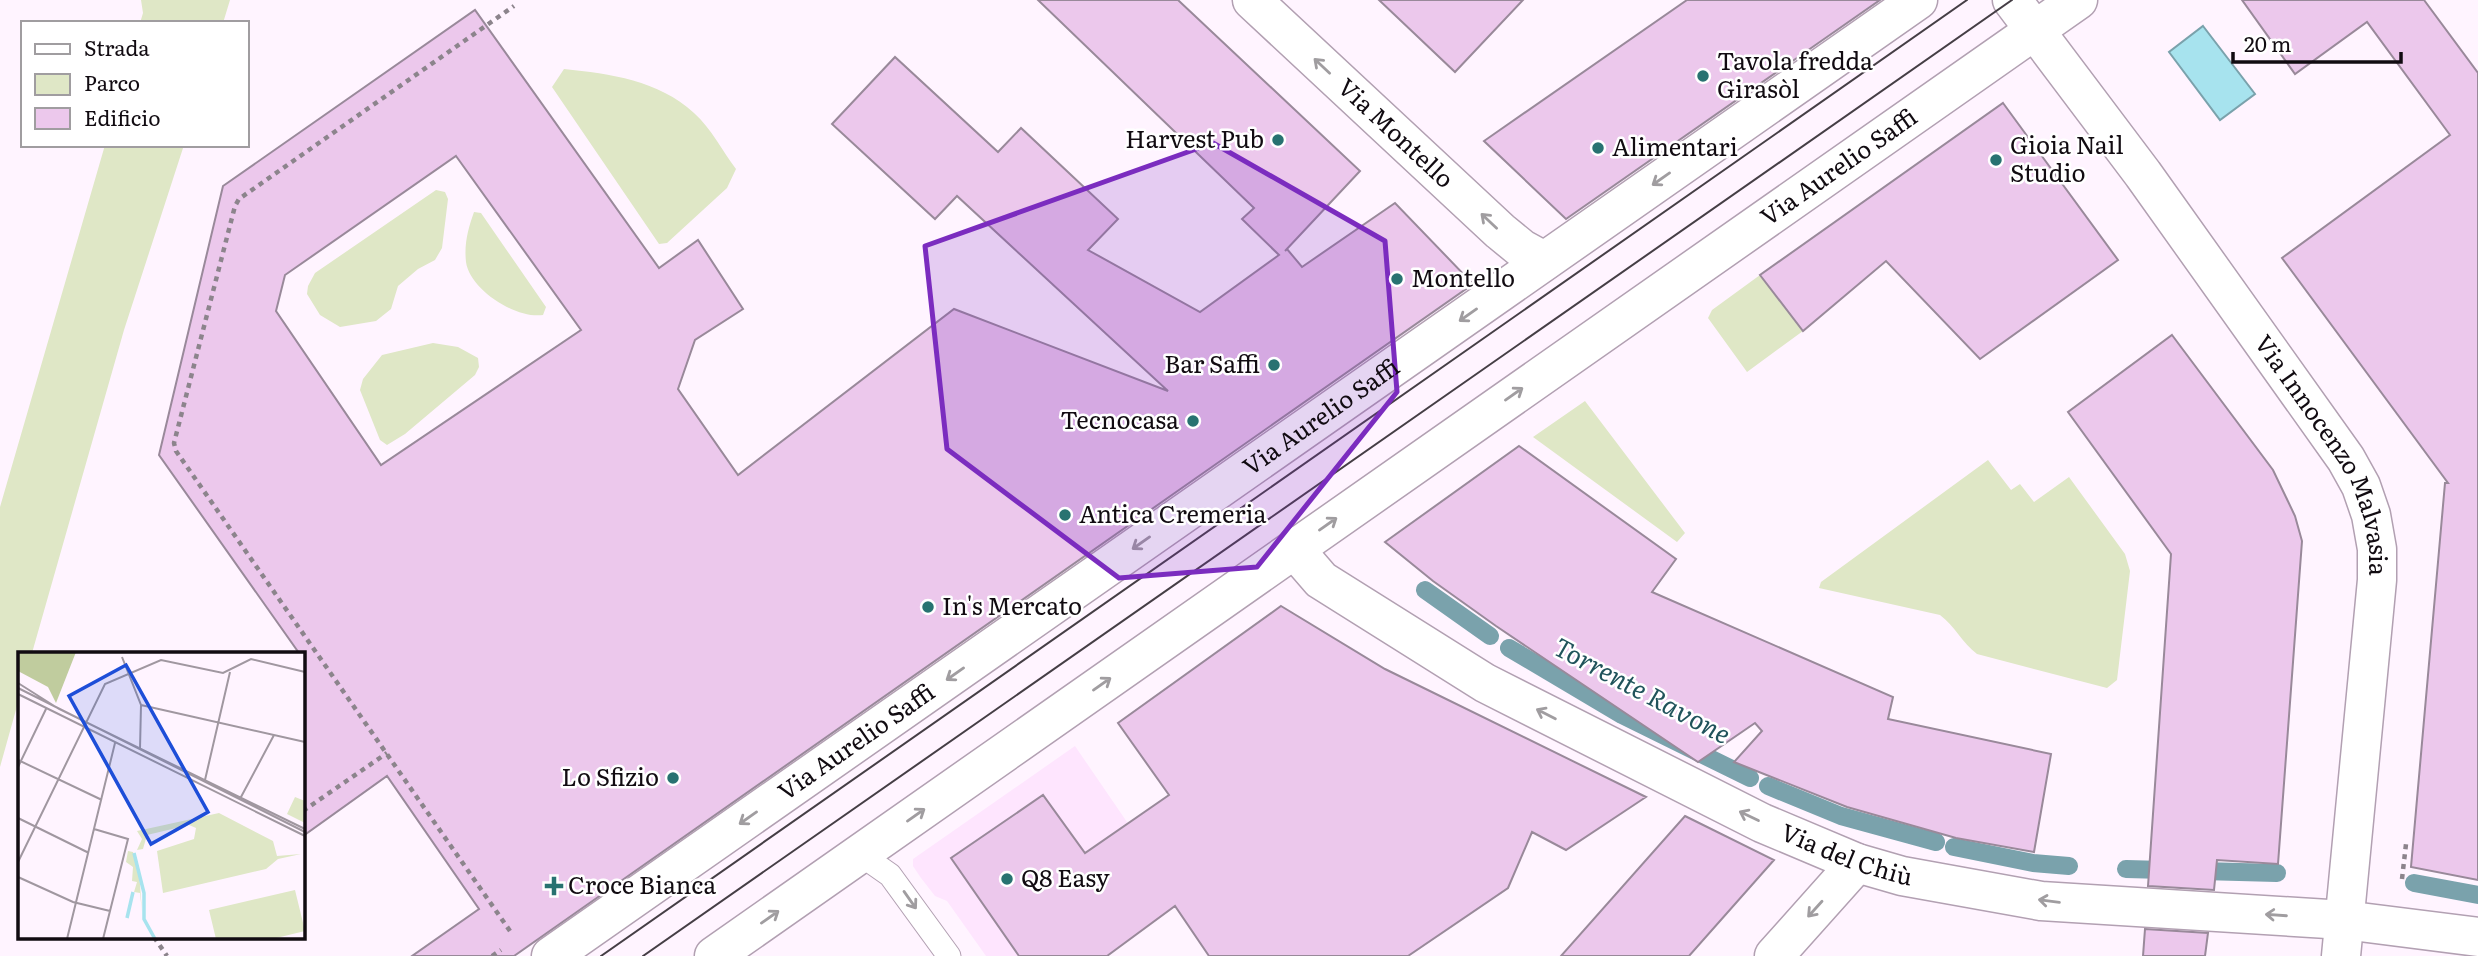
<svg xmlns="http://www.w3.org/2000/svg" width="2478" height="956" viewBox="0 0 2478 956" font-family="Literata,serif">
  <rect width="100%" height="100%" fill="#fff4ff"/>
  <path fill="#fee5fe" d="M 1075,746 L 1181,901 L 1149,925 L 1128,895 L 1046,956 L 986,956 L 947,901 L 935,896 L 921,878 L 913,866 L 913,859 Z"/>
  <path fill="#dfe7c6" d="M 141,0 L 230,0 L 223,23 L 140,23 L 143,13 Z
    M 564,69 C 611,74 658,80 694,113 C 711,128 723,152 736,169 L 727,188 L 667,243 L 659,244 L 552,87 Z
    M 105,145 L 184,145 L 124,330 L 32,653 L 19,653 L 19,699 L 0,767 L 0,507 Z
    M 436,190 L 445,192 L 448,199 L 442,248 L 435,260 L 418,269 L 398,286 L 391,309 L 376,321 L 340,327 L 320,315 L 307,294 L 308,286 L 315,273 Z
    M 474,212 L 481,213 L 546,307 L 543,315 C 516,319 470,290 466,262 C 464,244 468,229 474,212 Z
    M 1760,275 L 1803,331 L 1747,372 L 1708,318 L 1712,310 Z
    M 433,343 L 458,347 L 478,358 L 479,367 L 475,375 L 405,434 L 387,445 L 380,440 L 360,390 L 363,379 L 382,355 Z
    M 1585,401 L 1685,533 L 1677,542 L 1533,437 Z
    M 1988,460 L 2011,490 L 2020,484 L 2034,502 L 2069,477 L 2125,554 L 2130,571 L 2117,680 L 2107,688 L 1977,654 C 1962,643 1955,626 1940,615 L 1819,588 L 1821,582 Z"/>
  <path fill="#a7e3ee" stroke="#7aa2ac" stroke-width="2" d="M 2203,26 L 2255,94 L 2220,120 L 2169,52 Z"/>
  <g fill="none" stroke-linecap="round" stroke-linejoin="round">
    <path stroke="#7aa2ac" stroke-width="18" d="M 1425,590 L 1490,636
      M 1509,648 L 1622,715 L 1750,778
      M 1768,786 L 1841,816 L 1936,842
      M 1954,847 L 2033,863 L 2069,866
      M 2126,869 L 2277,873
      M 2414,883 L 2478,895"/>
  </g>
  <path fill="#ecc8ec" stroke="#99899a" stroke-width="2" fill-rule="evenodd" d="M 1038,0 L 1178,0 L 1360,171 L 1285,251 L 1287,249 L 1302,267 L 1395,203 L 1473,284 L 514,956 L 412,956 L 479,909 L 387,776 L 303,836 L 303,653 L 299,653 L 159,455 L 223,186 L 475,10 L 659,268 L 698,240 L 743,309 L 695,340 L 678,389 L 738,475 L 954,309 L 1168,391 L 957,196 L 935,219 L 832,124 L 895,57 L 998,152 L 1021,128 L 1118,219 L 1088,250 L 1200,312 L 1279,255 L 1242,219 L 1254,208 ZM 456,156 L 581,330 L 381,465 L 276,311 L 285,275 Z
    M 1379,0 L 1523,0 L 1455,72 Z
    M 1687,0 L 1880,0 L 1566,219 L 1484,141 Z
    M 2242,0 L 2424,0 L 2478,73 L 2478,880 L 2411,867 L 2445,483 L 2448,483 L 2282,258 L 2450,135 L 2367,22 L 2295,74 Z
    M 2003,103 L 2118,260 L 1980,359 L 1886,261 L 1803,331 L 1760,275 Z
    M 2172,335 L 2273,470 L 2295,516 L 2302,541 L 2278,864 L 2217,860 L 2214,890 L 2148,886 L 2171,554 L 2068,412 Z
    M 1519,446 L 1676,559 L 1652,592 L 1893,697 L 1888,719 L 2051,754 L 2034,852 L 1956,838 L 1847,807 L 1734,762 L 1762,731 L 1755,723 L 1698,762 L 1496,626 L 1433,581 L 1385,542 Z
    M 1281,606 L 1385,669 L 1646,797 L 1566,850 L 1532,832 L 1508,888 L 1408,956 L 1209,956 L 1175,906 L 1107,956 L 1019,956 L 951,858 L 1043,795 L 1085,853 L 1169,795 L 1118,723 Z
    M 1685,816 L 1774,860 L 1689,956 L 1561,956 Z
    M 2145,929 L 2208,933 L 2205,956 L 2143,956 Z"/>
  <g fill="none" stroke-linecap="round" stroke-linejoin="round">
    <g stroke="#b2a0b2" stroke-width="25">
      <path id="service" d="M 860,854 L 890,875 L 949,956"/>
    </g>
    <g stroke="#b2a0b2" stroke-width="41">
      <g id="minor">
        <path id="s1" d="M 1252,0 L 1500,231 L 1522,249 L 1544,261"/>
        <path id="s2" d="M 1297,546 L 1302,558 L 1321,580 L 1485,683 L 1762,823 L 1857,863 L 1902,876 L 2041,901 L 2344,920 L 2478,937"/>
        <path d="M 1774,956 L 1857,863"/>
      </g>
    </g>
    <g stroke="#b2a0b2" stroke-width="41">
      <g id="tertiary">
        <path id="s3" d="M 2012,0 L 2143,174 L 2346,459 L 2361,486 L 2371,515 L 2377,549 L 2377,580 L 2341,956"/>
        <path id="s4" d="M 551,956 L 1918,0"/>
      </g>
    </g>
    <g stroke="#b2a0b2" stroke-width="41">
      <g id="primary">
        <path id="s5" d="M 714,956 L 2078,0"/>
      </g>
    </g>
    <path stroke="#8c848c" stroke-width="4.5" stroke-dasharray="5 5" stroke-linecap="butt" d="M 303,811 L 387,753
      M 2402,879 L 2406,844
      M 510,931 L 176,451 L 174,443 L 235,206 L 239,199 L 514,6
      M 154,937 L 167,956
      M 492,956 L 501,950"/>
    <use href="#service" stroke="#fff" stroke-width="23"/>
    <use href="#minor" stroke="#fff" stroke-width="38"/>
    <use href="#tertiary" stroke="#fff" stroke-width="38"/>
    <use href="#primary" stroke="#fff" stroke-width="38"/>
    <path stroke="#453e45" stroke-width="2" d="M 601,956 L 1967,0
      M 643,956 L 2012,0"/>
  </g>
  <defs><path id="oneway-shaft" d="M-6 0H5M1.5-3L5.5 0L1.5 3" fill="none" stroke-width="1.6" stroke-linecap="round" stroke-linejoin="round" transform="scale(1.75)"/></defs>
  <g stroke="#a09da0">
    <use href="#oneway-shaft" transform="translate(1322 66) rotate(-137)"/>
    <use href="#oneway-shaft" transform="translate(1661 179) rotate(145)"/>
    <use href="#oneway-shaft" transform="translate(1489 221) rotate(-137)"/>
    <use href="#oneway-shaft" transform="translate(1468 315) rotate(145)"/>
    <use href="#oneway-shaft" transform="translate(1514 394) rotate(-35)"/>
    <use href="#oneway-shaft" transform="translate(1328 524) rotate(-35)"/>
    <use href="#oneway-shaft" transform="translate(1141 543) rotate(145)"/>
    <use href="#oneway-shaft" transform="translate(955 674) rotate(145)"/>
    <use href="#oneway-shaft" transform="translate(1102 684) rotate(-35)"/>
    <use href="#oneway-shaft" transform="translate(1546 714) rotate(-153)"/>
    <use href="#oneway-shaft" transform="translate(916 815) rotate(-35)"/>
    <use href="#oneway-shaft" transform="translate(1749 816) rotate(-154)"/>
    <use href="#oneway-shaft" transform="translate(748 818) rotate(145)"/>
    <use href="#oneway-shaft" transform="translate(910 900) rotate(55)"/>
    <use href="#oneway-shaft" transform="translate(2049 901) rotate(-173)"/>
    <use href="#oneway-shaft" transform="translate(1815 909) rotate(132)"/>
    <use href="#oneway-shaft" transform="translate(2276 915) rotate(-176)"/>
    <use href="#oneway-shaft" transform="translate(770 917) rotate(-35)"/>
  </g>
  <path fill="#7b2cbf" fill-opacity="0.2" stroke="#7b2cbf" stroke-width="5" stroke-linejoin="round" d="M 1213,143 L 1385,241 L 1397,392 L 1257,567 L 1119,578 L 947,449 L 925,246 Z"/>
  <g fill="#287271" stroke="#fff" stroke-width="2.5">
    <circle cx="1703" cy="76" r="7"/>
    <circle cx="1278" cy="140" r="7"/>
    <circle cx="1598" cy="148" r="7"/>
    <circle cx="1996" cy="160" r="7"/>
    <circle cx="1397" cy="279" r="7"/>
    <circle cx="1274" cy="365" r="7"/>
    <circle cx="1193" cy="421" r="7"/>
    <circle cx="1065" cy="515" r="7"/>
    <circle cx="928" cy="607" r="7"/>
    <circle cx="673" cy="778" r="7"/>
    <circle cx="1007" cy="879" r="7"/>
    <path d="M550.5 875.5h7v7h7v7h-7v7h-7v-7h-7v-7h7z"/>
  </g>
  <g text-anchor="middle" stroke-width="5" stroke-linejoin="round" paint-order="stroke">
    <g font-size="24" fill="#110b11" stroke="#fff" text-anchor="start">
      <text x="1717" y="70">Tavola fredda<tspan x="1717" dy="28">Girasòl</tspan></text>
      <text x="1264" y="148" text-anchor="end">Harvest Pub</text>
      <text x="2010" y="154">Gioia Nail<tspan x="2010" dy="28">Studio</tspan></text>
      <text x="1612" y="156">Alimentari</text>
      <text x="1411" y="287">Montello</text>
      <text x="1260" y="373" text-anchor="end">Bar Saffi</text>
      <text x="1179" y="429" text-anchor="end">Tecnocasa</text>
      <text x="1079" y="523">Antica Cremeria</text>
      <text x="942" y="615">In's Mercato</text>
      <text x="659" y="786" text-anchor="end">Lo Sfizio</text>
      <text x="1021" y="887">Q8 Easy</text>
      <text x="568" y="894">Croce Bianca</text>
    </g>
    <g font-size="24" fill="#110b11" stroke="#fff">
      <text dy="8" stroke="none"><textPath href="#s1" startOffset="196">Via Montello</textPath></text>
      <text dy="8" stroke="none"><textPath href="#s5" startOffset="1374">Via Aurelio Saffi</textPath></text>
      <text dy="8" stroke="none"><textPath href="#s4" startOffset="940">Via Aurelio Saffi</textPath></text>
      <text dy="8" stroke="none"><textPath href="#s3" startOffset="555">Via Innocenzo Malvasia</textPath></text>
      <text dy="8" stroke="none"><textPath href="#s4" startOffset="373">Via Aurelio Saffi</textPath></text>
      <text dy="8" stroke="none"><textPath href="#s2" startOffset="637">Via del Chiù</textPath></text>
    </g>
    <g font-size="26" font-style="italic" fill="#20535b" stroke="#fff">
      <text transform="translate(1642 691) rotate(28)" y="9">Torrente Ravone</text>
    </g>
  </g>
  <g transform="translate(18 652)">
    <rect width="287" height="287" fill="#fff4ff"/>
    <path d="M 277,145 L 287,149 L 287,171 L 269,162 ZM 201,161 L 255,189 L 259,204 L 283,202 L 260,207 L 248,217 L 145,241 L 139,199 L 176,187 L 178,176 L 171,173 L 129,183 L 125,197 L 119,198 L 124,187 L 119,179 ZM 110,199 L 115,200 L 121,219 L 124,260 L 122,241 L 116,240 L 119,230 L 114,229 L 115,215 L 108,210 ZM 277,238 L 287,279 L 254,287 L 198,287 L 191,258 Z" fill="#dfe7c6"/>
    <path d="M 0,0 L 58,0 L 38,51 L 30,35 L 0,19 Z" fill="#c0cc9e"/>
    <path fill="none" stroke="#a7e3ee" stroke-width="3.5" d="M 116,201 L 126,241 L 126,267 L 137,287M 109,266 L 115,240"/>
    <path fill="none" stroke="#a097a0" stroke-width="2" d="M 104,5 L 123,53 L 122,97M 0,31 L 41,57 L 287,177M 0,36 L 287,180M 0,42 L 287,184M 123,53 L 287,90M 0,108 L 84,148M 0,115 L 28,57M 187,128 L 212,20M 223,145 L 256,83M 0,166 L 71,201M 76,177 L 110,187 L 85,287M 0,210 L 87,32 L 143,8 L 205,21 L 233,7 L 287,20M 0,225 L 55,250 L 92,259M 49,287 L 97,91"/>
    <path fill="#1d4ed8" fill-opacity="0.15" stroke="#1d4ed8" stroke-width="3.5" d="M 108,13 L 190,160 L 133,192 L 51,44 Z"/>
    <rect width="287" height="287" fill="none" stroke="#110b11" stroke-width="3.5"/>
  </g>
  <rect x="21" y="21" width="228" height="126" fill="#ffffff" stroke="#a09da0" stroke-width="2"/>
  <rect x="35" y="44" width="35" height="10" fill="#ffffff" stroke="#a09da0" stroke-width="2"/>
  <text x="84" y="56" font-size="21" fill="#110b11">Strada</text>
  <rect x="35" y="74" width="35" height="21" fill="#dfe7c6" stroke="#a09da0" stroke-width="2"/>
  <text x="84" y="91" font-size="21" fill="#110b11">Parco</text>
  <rect x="35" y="108" width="35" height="21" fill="#ecc8ec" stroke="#a09da0" stroke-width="2"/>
  <text x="84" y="126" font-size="21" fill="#110b11">Edificio</text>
  <path d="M2233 52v10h168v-10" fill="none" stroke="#110b11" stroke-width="3.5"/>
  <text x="2244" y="52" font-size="21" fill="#110b11" stroke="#ffffff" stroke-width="5" paint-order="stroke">20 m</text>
</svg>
